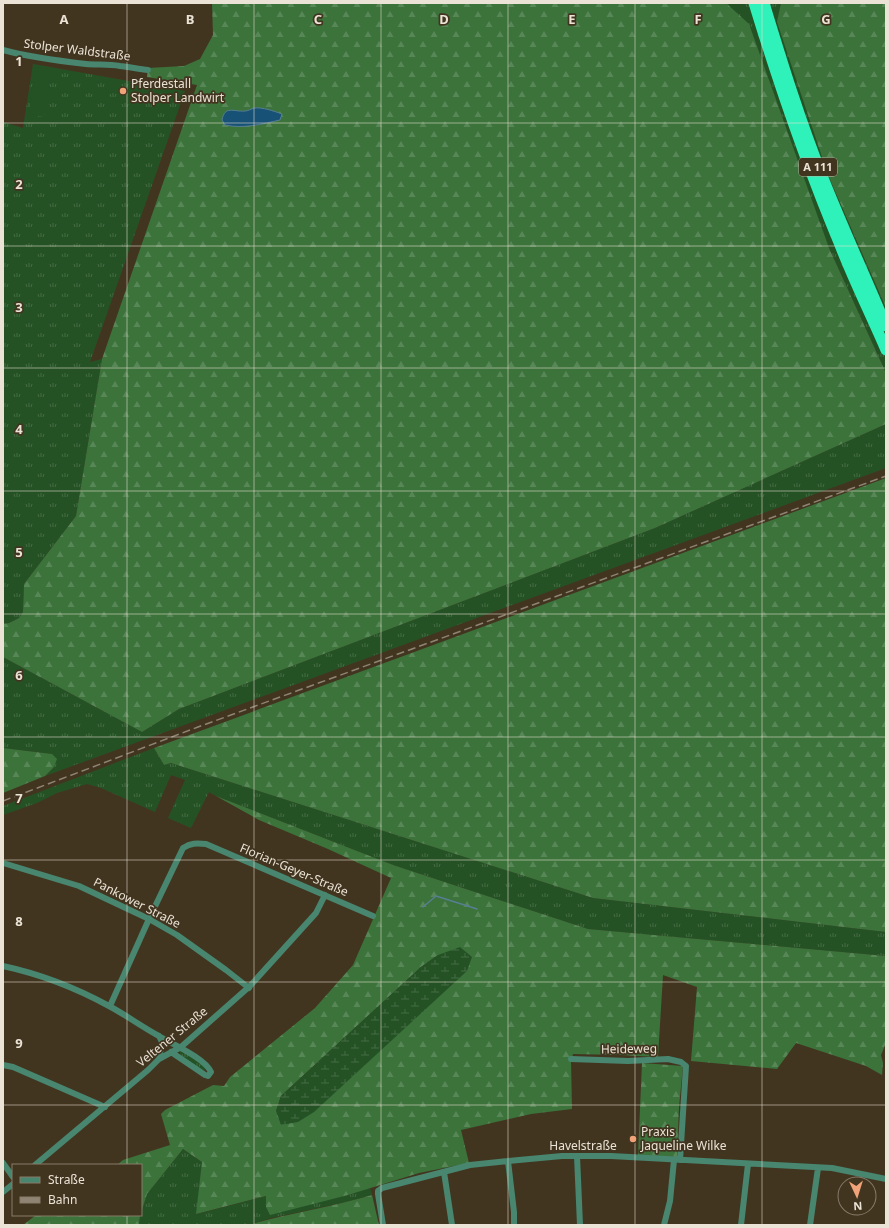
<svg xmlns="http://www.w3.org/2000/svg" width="889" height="1228" viewBox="0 0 889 1228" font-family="'Noto Sans',sans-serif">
  <defs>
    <pattern id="grass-tufts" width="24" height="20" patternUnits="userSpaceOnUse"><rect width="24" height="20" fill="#245225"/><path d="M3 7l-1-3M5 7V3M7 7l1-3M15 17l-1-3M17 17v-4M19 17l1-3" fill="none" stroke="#446b44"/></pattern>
    <pattern id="forest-firs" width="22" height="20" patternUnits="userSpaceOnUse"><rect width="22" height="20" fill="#3b733b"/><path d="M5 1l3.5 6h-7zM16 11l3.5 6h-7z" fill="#588757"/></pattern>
    <pattern id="wetland-marsh" width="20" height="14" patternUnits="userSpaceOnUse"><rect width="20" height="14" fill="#245225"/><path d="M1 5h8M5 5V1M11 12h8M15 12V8" fill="none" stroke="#446b44"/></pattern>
  </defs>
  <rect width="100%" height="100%" fill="#423520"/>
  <path fill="url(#grass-tufts)" d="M 726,3 L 781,3 L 778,23 L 828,175 L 886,308 L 886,373 L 829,248 Z
    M 33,64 L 185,91 L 90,362 L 102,359 L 76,516 L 24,584 L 23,612 L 19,618 L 9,623 L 3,624 L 3,122 L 23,128 Z
    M 886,424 L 886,468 L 45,776 L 54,767 L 52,754 L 3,748 L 3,657 L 142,732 L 179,709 L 655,528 Z
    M 154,748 L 164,765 L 171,763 L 593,898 L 886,932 L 886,956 L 588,929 L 393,865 L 216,796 L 209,792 L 191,828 L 168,818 L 185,780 L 171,775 L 155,812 L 101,788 L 87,784 L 57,793 L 37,803 L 3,815 L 3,806 Z
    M 183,1050 L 196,1059 L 206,1068 L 203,1071 L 184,1058 L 180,1054 L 180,1051 Z
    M 183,1149 L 202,1162 L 197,1214 L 267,1196 L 266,1207 L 348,1195 L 370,1188 L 372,1195 L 346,1202 L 271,1218 L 249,1225 L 139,1225 L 140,1216 L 147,1194 Z"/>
  <path fill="url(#forest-firs)" fill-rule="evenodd" d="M 212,3 L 726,3 L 749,24 L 829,248 L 886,373 L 886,424 L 655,528 L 179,709 L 142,732 L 3,657 L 3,624 L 9,623 L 19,618 L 23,612 L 24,584 L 76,516 L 102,359 L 197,85 L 147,77 L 148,68 L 184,66 L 200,59 L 213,35 ZM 267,110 L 275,112 L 280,120 L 257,125 L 248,126 L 241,111 Z
    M 781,3 L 886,3 L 886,308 L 828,175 L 777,22 Z
    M 886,478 L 886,932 L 593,898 L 171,763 L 164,765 L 154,748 Z
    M 3,748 L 52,754 L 57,759 L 54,767 L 45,776 L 3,793 Z
    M 216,796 L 393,865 L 588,929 L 886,956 L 886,1043 L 881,1055 L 883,1063 L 882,1075 L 866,1066 L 796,1043 L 777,1069 L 691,1061 L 697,987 L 663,975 L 658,1057 L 621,1055 L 573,1054 L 571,1061 L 572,1109 L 531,1114 L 461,1130 L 469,1163 L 419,1173 L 348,1195 L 270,1215 L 266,1207 L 266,1196 L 196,1214 L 202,1162 L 183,1149 L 147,1194 L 141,1213 L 141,1165 L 117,1165 L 123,1160 L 170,1145 L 161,1114 L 165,1110 L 213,1085 L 224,1086 L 230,1077 L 315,1008 L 353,965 L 391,878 L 328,849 L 259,820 ZM 438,955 L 276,1111 L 281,1096 L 421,967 Z
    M 642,1063 L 683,1066 L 679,1107 L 677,1157 L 638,1155 Z
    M 372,1195 L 379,1225 L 249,1225 C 289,1213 332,1207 372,1195 Z
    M 36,1215 L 140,1215 L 139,1225 L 23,1225 Z"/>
  <path fill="url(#wetland-marsh)" d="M 460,947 L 472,957 L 467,971 L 314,1112 L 298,1122 L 281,1125 L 276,1111 L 281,1096 L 421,967 L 438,955 Z"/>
  <path fill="#245225" d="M 36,67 L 51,69 L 44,117 L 29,114 Z"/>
  <path fill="#175276" stroke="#577e93" d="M 254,108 C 262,107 274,111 282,114 L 280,120 C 262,124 244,129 225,125 L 222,120 C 225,105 233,112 245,111 C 248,111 251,109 254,108 Z"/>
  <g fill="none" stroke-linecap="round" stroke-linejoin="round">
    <path stroke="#577e93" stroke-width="1.5" d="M 423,907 L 436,896 L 477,909"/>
    <path stroke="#48866f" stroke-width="6" d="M 3,50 C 29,57 59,61 86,64 C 97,65 109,64 120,66 C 129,67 139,69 148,70
      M 3,863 L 79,886 L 149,919 L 177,935 L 226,970 L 249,988
      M 3,966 C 40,974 76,988 109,1006 C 126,1015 142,1027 159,1036 C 172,1044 205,1058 211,1072 L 208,1076 L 205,1075 L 171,1052
      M 110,1006 L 149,919 L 183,848 C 191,843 196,843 206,844 L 373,916
      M 159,1059 L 162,1042 L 159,1036
      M 571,1059 L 628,1061 L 668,1059 L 681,1062 L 686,1066 L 680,1160
      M 3,1065 L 13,1067 L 105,1107
      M 577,1156 L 580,1225
      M 508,1161 L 514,1212 L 514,1225
      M 3,1163 L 13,1177
      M 35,1165 L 148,1070 L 159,1059 L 181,1047 L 250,986 L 316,913 L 325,895
      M 444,1172 L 452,1225
      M 3,1192 L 13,1184
      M 383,1225 L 378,1194 L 378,1191 L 382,1188 L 470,1165 L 508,1161 L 562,1156 L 611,1156 L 832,1168 L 886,1179
      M 664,1225 L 670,1201 L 674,1160
      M 741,1225 L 748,1164
      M 810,1225 L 818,1168"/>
    <path stroke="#2ff2bb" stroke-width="11" d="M 754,3 C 779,85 807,166 840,245 C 854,281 871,315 886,350
      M 764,3 C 782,62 800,121 823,178 C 843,228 865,276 886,326"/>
    <path stroke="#8f8473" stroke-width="1.5" stroke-dasharray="8 4" stroke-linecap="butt" d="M 3,801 L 198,727 L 886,476"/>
  </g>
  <path fill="none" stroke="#ebe3d6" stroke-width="1" stroke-opacity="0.55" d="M 127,3 L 127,1165M 254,3 L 254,1225M 381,3 L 381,1225M 508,3 L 508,1225M 635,3 L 635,1225M 762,3 L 762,1225M 3,123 L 886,123M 3,246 L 886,246M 3,368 L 886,368M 3,491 L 886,491M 3,614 L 886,614M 3,737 L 886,737M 3,860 L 886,860M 3,982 L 886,982M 3,1105 L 886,1105M 127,1215 L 127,1225"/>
  <g fill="#f0a378" stroke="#423520" stroke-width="1.5">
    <circle cx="123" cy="91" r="4"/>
    <circle cx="633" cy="1139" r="4"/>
  </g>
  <g text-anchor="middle" stroke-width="3.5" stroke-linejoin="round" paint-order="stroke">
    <rect fill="#423520" stroke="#b8af9f" stroke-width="1" x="799" y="158" width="38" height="18" rx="3"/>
    <g font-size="11" font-weight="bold" fill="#ebe3d6">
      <text x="818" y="171">A 111</text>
    </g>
    <g font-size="12" fill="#ebe3d6" stroke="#423520">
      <text transform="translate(77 50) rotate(7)" y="4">Stolper Waldstraße</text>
      <text transform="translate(294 870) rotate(23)" y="4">Florian-Geyer-Straße</text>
      <text transform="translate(137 903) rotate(27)" y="4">Pankower Straße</text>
      <text transform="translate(172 1037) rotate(-39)" y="4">Veltener Straße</text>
      <text transform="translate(629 1049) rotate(-1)" y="4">Heideweg</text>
      <text x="583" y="1150">Havelstraße</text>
    </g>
    <g font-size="12" fill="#ebe3d6" stroke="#423520" text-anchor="start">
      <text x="131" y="88">Pferdestall<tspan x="131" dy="14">Stolper Landwirt</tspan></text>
      <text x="641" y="1136">Praxis<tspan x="641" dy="14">Jaqueline Wilke</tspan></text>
    </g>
  </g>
  <g font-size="13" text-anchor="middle" font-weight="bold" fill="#ebe3d6" stroke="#423520" stroke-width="3.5" stroke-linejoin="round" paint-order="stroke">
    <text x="64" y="24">A</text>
    <text x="190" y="24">B</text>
    <text x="318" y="24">C</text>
    <text x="444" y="24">D</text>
    <text x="572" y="24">E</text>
    <text x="698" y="24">F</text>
    <text x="826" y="24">G</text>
    <text x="19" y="66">1</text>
    <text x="19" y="189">2</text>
    <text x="19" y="312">3</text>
    <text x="19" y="434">4</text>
    <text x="19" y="557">5</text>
    <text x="19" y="680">6</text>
    <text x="19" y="803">7</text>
    <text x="19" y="926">8</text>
    <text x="19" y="1048">9</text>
  </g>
  <rect width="889" height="1228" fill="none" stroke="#ebe3d6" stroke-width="8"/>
  <rect x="12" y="1164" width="130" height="52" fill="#423520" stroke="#867b69"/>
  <rect x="20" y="1177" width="20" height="6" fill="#48866f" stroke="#867b69"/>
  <text x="48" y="1184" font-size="12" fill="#ebe3d6">Straße</text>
  <rect x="20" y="1197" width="20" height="6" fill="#8f8473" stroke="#867b69"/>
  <text x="48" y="1204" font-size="12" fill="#ebe3d6">Bahn</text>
  <g transform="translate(857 1196) rotate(176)"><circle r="19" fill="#423520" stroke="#867b69"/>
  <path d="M0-3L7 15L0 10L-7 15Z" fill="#f0a378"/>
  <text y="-6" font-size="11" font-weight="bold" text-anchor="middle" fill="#ebe3d6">N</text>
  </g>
</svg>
